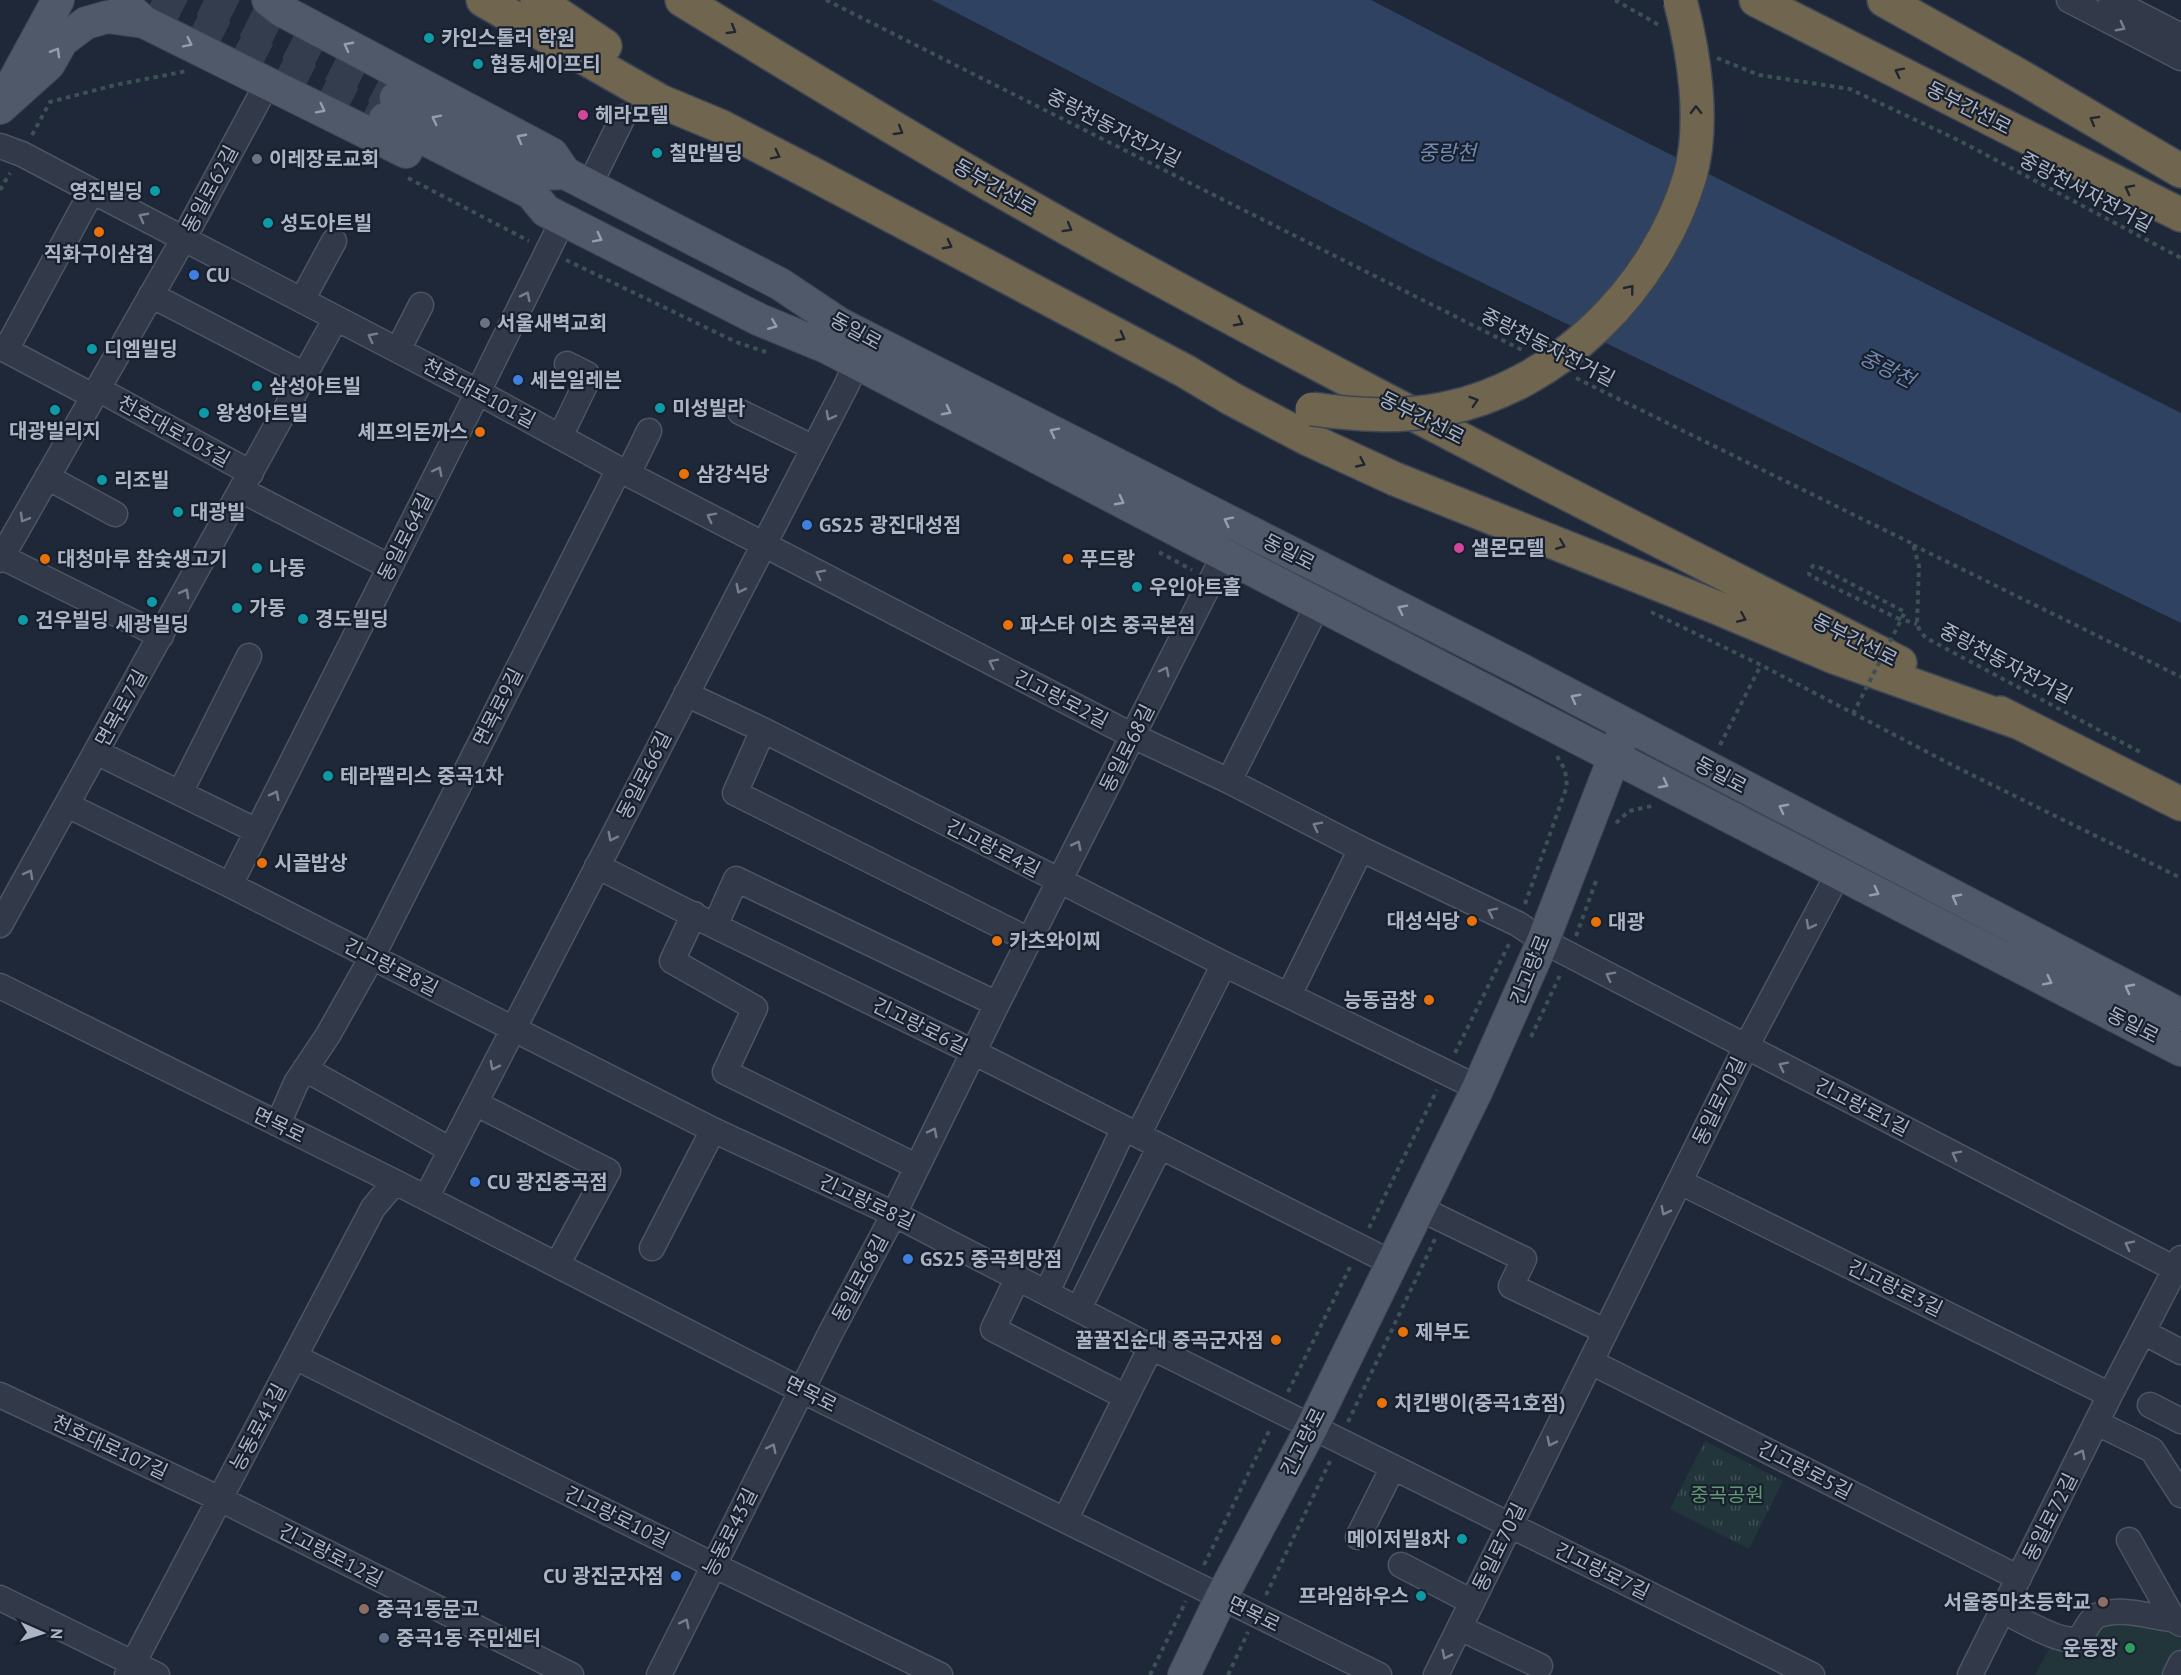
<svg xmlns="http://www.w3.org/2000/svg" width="2181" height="1675" viewBox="0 0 2181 1675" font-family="'PT Sans','Noto Sans KR',sans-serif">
  <defs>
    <pattern id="grass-tufts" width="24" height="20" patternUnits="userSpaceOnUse" patternTransform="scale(1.5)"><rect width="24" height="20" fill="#21353a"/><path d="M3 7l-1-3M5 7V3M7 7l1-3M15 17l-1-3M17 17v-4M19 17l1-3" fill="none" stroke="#3f5055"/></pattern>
  </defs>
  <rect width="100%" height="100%" fill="#1f2839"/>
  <path fill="url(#grass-tufts)" d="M 1705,1441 L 1783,1481 L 1749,1549 L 1670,1509 Z"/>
  <path fill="#21353a" d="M 2144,1623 L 2181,1639 L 2181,1654 L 2171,1675 L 2035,1675 L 2051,1646 C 2080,1656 2081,1644 2100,1624 Z"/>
  <path fill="#304261" d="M 932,0 L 1371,0 L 1632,135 L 2181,413 L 2181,623 L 1415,250 Z"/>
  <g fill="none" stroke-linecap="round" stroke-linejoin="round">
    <path stroke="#343d4e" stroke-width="32" stroke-dasharray="32 16" stroke-linecap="butt" d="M 152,0 L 385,119
      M 204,0 L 396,98"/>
    <g stroke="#4d5564" stroke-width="27">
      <path id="minor" d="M 2069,0 L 2181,58
        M 2111,0 L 2181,36
        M 0,146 L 22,154 L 92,191 L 478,392 L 628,474 L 1133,736 L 1229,781 L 1361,849 L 1518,924 L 1543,941 L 2181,1272
        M 589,186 L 623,117
        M 151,295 L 305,375
        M 302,300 L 334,241
        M 0,347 L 93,396
        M 6,350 L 92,191
        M 398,350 L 421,305
        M 98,389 L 251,473
        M 740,412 L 814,448
        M 560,437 L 588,379 L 587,374 L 567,364
        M 628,474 L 649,431
        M 47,477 L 115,514
        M 241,490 L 390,567
        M 0,556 L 161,636
        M 0,560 L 184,238 L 268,82
        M 686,694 L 763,730 L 1224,964 L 1478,1088
        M 763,730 L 735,793 L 1029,940
        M 96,752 L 257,831
        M 1229,781 L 1318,604
        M 180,793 L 249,656
        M 67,805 L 230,885 L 713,1130 L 894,1214 L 1151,1347 L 1812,1675
        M 597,866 L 715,926 L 973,1052 L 1392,1263
        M 230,885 L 478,392 L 563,220
        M 694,914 L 672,961 L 755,1008 L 725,1072 L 916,1166
        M 0,925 L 336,318
        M 715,926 L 736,879 L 997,1004
        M 0,986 L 395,1182 L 801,1390 L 1379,1675
        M 1289,995 L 1361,849
        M 305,1069 L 451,1150
        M 475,1103 L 608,1171 L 557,1265
        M 278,1124 L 296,1083 L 328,1035 L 372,957 L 619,469
        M 1138,1135 L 1224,964
        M 1680,1182 L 2110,1395
        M 426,1198 L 847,384 L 856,363
        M 1419,1208 L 1524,1259 L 1511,1286 L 1605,1331
        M 652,1248 L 713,1130
        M 1018,1277 L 993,1329 L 1126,1397
        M 1047,1292 L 1124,1128
        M 1079,1308 L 1160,1146
        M 2143,1332 L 2181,1352
        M 295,1357 L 713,1565 L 940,1675
        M 1591,1362 L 2019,1578
        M 0,1395 L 220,1499 L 571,1675
        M 2150,1405 L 2181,1421
        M 2097,1423 L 2152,1450 L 2181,1495
        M 1065,1520 L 1151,1347
        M 1358,1537 L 1393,1467
        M 2129,1540 L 2174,1620 L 2181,1624
        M 1401,1565 L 1472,1602
        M 0,1598 L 157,1675
        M 2003,1611 C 2017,1617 2068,1649 2080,1637 C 2088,1629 2089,1617 2102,1614 C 2128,1607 2155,1619 2181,1620
        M 1460,1628 L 1540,1666
        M 127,1675 L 373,1208 L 395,1182
        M 659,1675 L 831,1332 L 894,1214 L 997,1004 L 1224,555
        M 1436,1675 L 1746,1047 L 1838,874
        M 1970,1675 L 2110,1395 L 2181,1258
        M 2175,1675 L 2181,1663"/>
    </g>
    <g stroke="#3c4453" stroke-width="34">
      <path id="major" d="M 124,0 L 125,5 L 144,22 L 406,152
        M 268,0 L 281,10 L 552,154 L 565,173
        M 10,88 L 58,0
        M 396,98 L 542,174 L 565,173 L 780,284 L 840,324 L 1520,669 L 2181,1015
        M 0,108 L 49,64 L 62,41 L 86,23 L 107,17 L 144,22
        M 385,119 L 531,193 L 546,211 L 760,320 L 826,347 L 1318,604 L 2181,1050
        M 1184,1675 L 1221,1598 L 1312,1427 L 1478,1088 L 1543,941 L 1622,737"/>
    </g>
    <g stroke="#3d4554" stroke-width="36">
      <path id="highway" d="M 483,0 L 660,101 L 720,126 L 809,172 L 1185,371 L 1232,399 L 1308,439 L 1395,479 L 1718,608 L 1834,657 L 2020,723
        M 537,0 L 605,46
        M 682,0 C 833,92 984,184 1139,268 C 1390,405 1645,534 1900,663
        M 1756,0 L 2181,215
        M 1884,0 L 2018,75 L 2181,171
        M 2000,713 L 2181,804"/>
    </g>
    <path stroke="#3b5154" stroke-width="4" stroke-dasharray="4.5 4.5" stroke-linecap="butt" d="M 826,0 L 1524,351
      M 1615,0 L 1659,25
      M 1717,58 L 1759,75 L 1850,89 L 1960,141 L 2181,258
      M 32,135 L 50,102 L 115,85 L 187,71
      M 408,178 L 529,241
      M 0,190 L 10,173
      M 566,260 L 736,342 L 766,352
      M 1576,378 L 1913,544 L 1919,566 L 1917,624 L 1920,631 L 1926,638 L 2140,752
      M 1913,545 L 2181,677
      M 1159,552 L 1192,570
      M 1228,589 L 1243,596
      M 1651,612 L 1761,665 L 1954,766 L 2181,878
      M 1897,618 L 1917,624
      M 1720,745 L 1761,665
      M 1616,823 L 1629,811 L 1652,806
      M 1525,904 L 1567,786 L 1565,770 L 1557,756
      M 1576,936 L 1596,881
      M 1531,1037 L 1561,973
      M 1455,1053 L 1510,942
      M 1369,1228 L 1437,1090
      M 1288,1392 L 1351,1265
      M 1348,1422 L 1435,1239
      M 1204,1565 L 1270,1429
      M 1266,1595 L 1331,1459
      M 1150,1675 L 1186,1601
      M 1228,1675 L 1248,1632"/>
    <use href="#minor" stroke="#323a49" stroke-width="24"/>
    <use href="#major" stroke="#50596a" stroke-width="32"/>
    <use href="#highway" stroke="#70654f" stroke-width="33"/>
    <g stroke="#3d4554" stroke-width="36" stroke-linecap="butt">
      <path id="highway-bridge" d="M 1312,409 C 1357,415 1399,418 1444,409 C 1559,386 1657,287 1690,176 C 1705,123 1694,52 1680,0"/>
    </g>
    <path stroke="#3b5154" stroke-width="4" stroke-dasharray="4.5 4.5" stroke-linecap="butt" d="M 1853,714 L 1905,612 L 1819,567 L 1813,566 L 1810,569 L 1809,574 L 1813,577 L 1897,618"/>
    <use href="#highway-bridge" stroke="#70654f" stroke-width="33"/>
  </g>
  <defs><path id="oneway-chevron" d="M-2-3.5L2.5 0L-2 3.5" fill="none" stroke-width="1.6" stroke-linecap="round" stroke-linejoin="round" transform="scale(1.5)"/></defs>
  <g stroke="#757e8e">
    <use href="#oneway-chevron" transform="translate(2121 27) rotate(28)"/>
    <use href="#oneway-chevron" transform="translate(143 217) rotate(-152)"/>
    <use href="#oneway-chevron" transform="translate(526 296) rotate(-64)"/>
    <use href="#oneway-chevron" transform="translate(372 337) rotate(-153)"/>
    <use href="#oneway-chevron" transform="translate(830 416) rotate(118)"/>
    <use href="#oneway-chevron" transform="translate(438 471) rotate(-63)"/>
    <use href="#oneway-chevron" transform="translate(711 517) rotate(-153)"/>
    <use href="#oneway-chevron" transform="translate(24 518) rotate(120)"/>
    <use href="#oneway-chevron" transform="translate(820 574) rotate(-153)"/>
    <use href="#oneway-chevron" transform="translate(740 589) rotate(117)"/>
    <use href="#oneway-chevron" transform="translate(185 593) rotate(-61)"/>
    <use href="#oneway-chevron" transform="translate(993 663) rotate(-153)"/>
    <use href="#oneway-chevron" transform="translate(1165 671) rotate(-63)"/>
    <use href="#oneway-chevron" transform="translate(275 795) rotate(-63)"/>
    <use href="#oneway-chevron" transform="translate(1317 826) rotate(-153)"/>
    <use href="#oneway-chevron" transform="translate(612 837) rotate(117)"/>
    <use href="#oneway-chevron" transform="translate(1077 845) rotate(-63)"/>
    <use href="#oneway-chevron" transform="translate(29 874) rotate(-61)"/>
    <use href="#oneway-chevron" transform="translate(1492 912) rotate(-154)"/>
    <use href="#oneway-chevron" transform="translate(1810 925) rotate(118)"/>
    <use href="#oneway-chevron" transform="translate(1610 976) rotate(-153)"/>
    <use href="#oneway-chevron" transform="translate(494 1066) rotate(117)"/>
    <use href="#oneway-chevron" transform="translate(1783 1066) rotate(-153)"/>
    <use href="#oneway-chevron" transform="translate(933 1132) rotate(-63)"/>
    <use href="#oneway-chevron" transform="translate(1956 1155) rotate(-153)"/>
    <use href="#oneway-chevron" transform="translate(1665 1211) rotate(117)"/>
    <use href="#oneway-chevron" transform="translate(2129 1245) rotate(-153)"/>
    <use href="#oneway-chevron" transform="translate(1551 1442) rotate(116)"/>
    <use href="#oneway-chevron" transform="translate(772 1448) rotate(-63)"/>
    <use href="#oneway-chevron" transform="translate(2081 1454) rotate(-63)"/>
    <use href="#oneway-chevron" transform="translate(685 1623) rotate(-63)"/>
    <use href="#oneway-chevron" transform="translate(1446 1655) rotate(116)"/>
  </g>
  <g stroke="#212730">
    <use href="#oneway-chevron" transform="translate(732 30) rotate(31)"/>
    <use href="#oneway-chevron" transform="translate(1899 72) rotate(-153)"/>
    <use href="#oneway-chevron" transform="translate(1696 110) rotate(-91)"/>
    <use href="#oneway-chevron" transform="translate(2094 120) rotate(-150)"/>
    <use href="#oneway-chevron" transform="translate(899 131) rotate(31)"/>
    <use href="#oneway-chevron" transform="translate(776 155) rotate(27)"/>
    <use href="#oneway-chevron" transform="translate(2129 189) rotate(-153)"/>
    <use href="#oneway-chevron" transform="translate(1068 228) rotate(30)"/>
    <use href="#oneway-chevron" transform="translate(948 245) rotate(28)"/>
    <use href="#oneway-chevron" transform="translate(1630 289) rotate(-51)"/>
    <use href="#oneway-chevron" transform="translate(1239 322) rotate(28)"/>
    <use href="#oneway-chevron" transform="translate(1121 337) rotate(28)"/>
    <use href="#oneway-chevron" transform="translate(1474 401) rotate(-18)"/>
    <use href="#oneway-chevron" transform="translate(1361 463) rotate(25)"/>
    <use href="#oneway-chevron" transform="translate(1561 545) rotate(22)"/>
    <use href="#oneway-chevron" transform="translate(1742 618) rotate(23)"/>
  </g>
  <g stroke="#959eaf">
    <use href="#oneway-chevron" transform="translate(188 43) rotate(26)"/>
    <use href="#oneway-chevron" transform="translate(348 46) rotate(-152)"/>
    <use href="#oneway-chevron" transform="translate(56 52) rotate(-60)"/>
    <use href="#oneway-chevron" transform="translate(321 109) rotate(27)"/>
    <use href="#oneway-chevron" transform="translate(436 119) rotate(-153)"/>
    <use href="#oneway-chevron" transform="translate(521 138) rotate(-152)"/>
    <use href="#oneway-chevron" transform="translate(598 238) rotate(27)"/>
    <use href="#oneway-chevron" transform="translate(773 325) rotate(22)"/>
    <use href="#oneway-chevron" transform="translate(947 411) rotate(28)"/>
    <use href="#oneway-chevron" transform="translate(1054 432) rotate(-153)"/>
    <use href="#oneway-chevron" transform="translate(1120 501) rotate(28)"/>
    <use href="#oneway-chevron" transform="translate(1228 521) rotate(-153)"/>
    <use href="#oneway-chevron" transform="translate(1402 609) rotate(-153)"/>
    <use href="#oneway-chevron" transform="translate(1575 698) rotate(-152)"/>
    <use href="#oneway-chevron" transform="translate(1664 784) rotate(28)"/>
    <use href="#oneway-chevron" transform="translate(1783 808) rotate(-152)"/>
    <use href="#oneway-chevron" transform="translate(1875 892) rotate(27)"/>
    <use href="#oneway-chevron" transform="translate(1956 898) rotate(-152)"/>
    <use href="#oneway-chevron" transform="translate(2048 981) rotate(27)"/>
    <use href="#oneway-chevron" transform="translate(2129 988) rotate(-152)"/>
  </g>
  <g fill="#0f9aa8" stroke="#18202d" stroke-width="2">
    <circle cx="429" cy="38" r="6"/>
    <circle cx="478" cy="64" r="6"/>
    <circle cx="657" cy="153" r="6"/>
    <circle cx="155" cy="191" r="6"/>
    <circle cx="268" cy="223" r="6"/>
    <circle cx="92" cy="349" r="6"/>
    <circle cx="257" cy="386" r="6"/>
    <circle cx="660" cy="408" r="6"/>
    <circle cx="55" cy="410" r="6"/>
    <circle cx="204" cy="413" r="6"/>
    <circle cx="102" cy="480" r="6"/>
    <circle cx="178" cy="512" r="6"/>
    <circle cx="257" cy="568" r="6"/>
    <circle cx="1137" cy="587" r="6"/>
    <circle cx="152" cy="602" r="6"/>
    <circle cx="237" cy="608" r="6"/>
    <circle cx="303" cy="619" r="6"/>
    <circle cx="23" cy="620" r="6"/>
    <circle cx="328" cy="776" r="6"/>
    <circle cx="1462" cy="1539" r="6"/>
    <circle cx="1421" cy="1596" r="6"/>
  </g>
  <g fill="#d1479c" stroke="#18202d" stroke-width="2">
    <circle cx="583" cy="115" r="6"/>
    <circle cx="1459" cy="548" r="6"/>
  </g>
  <g fill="#6b7280" stroke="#18202d" stroke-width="2">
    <circle cx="257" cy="159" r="6"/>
    <circle cx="485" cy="323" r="6"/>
  </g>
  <g fill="#e8710a" stroke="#18202d" stroke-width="2">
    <circle cx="99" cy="232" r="6"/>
    <circle cx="480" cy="432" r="6"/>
    <circle cx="684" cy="474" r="6"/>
    <circle cx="45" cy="559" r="6"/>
    <circle cx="1068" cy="559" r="6"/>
    <circle cx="1008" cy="625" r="6"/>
    <circle cx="262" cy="863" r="6"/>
    <circle cx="1472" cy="921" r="6"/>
    <circle cx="1596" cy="922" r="6"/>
    <circle cx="997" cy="941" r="6"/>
    <circle cx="1429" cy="1000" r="6"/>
    <circle cx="1403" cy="1332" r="6"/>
    <circle cx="1276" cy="1340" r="6"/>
    <circle cx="1382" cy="1403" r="6"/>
  </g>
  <g fill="#3f7fe0" stroke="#18202d" stroke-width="2">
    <circle cx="194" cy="275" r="6"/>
    <circle cx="518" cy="380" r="6"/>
    <circle cx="807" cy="525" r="6"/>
    <circle cx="475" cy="1182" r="6"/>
    <circle cx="908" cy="1259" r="6"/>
    <circle cx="676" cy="1576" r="6"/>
  </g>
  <g fill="#8d6e63" stroke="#18202d" stroke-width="2">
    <circle cx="2103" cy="1602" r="6"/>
    <circle cx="364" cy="1609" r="6"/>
  </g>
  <circle fill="#5c6f8a" stroke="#18202d" stroke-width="2" cx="384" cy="1638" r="6"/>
  <circle fill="#2e9e5b" stroke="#18202d" stroke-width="2" cx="2130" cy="1648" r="6"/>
  <g text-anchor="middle" stroke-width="4.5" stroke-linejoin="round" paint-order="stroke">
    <g font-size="20" font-weight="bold" fill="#acb5c6" stroke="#18202d" text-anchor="start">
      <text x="441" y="45">카인스톨러 학원</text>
      <text x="490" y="71">협동세이프티</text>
      <text x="595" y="122">헤라모텔</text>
      <text x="669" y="160">칠만빌딩</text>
      <text x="269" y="166">이레장로교회</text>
      <text x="143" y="198" text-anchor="end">영진빌딩</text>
      <text x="280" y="230">성도아트빌</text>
      <text x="99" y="261" text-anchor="middle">직화구이삼겹</text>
      <text x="206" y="282">CU</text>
      <text x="497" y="330">서울새벽교회</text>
      <text x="104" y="356">디엠빌딩</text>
      <text x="530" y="387">세븐일레븐</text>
      <text x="269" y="393">삼성아트빌</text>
      <text x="672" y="415">미성빌라</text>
      <text x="216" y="420">왕성아트빌</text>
      <text x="55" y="438" text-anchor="middle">대광빌리지</text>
      <text x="468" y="439" text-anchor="end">셰프의돈까스</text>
      <text x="696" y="481">삼강식당</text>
      <text x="114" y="487">리조빌</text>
      <text x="190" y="519">대광빌</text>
      <text x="819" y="532">GS25 광진대성점</text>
      <text x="1471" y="555">샐몬모텔</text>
      <text x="57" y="566">대청마루 참숯생고기</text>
      <text x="1080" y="566">푸드랑</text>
      <text x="269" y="575">나동</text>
      <text x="1149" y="594">우인아트홀</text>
      <text x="249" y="615">가동</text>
      <text x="315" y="626">경도빌딩</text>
      <text x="35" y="627">건우빌딩</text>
      <text x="152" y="631" text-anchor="middle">세광빌딩</text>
      <text x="1020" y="632">파스타 이츠 중곡본점</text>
      <text x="340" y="783">테라팰리스 중곡1차</text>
      <text x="274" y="870">시골밥상</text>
      <text x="1460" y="928" text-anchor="end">대성식당</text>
      <text x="1608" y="929">대광</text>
      <text x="1009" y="948">카츠와이찌</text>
      <text x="1417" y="1007" text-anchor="end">능동곱창</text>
      <text x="487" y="1189">CU 광진중곡점</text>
      <text x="920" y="1266">GS25 중곡희망점</text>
      <text x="1415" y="1339">제부도</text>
      <text x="1264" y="1347" text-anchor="end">꿀꿀진순대 중곡군자점</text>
      <text x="1394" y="1410">치킨뱅이(중곡1호점)</text>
      <text x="1450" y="1546" text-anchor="end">메이저빌8차</text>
      <text x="664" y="1583" text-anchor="end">CU 광진군자점</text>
      <text x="1409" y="1603" text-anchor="end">프라임하우스</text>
      <text x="2091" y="1609" text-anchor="end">서울중마초등학교</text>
      <text x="376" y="1616">중곡1동문고</text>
      <text x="396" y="1645">중곡1동 주민센터</text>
      <text x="2118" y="1655" text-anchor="end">운동장</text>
    </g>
    <g font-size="20" fill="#acb5c6" stroke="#18202d">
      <text transform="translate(1969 108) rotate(27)" y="7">동부간선로</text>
      <text transform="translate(1114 128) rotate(27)" y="7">중랑천동자전거길</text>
      <text transform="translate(995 187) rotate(30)" y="7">동부간선로</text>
      <text transform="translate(210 189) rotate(-62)" y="7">동일로62길</text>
      <text transform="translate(2086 192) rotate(28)" y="7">중랑천서자전거길</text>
      <text transform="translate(856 331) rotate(29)" y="7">동일로</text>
      <text transform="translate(1548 347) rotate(27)" y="7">중랑천동자전거길</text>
      <text transform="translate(479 393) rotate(28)" y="7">천호대로101길</text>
      <text transform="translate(1422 418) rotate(27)" y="7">동부간선로</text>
      <text transform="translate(174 431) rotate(29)" y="7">천호대로103길</text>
      <text transform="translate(405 537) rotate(-63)" y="7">동일로64길</text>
      <text transform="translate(1289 552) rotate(27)" y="7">동일로</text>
      <text transform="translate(1855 640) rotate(27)" y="7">동부간선로</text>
      <text transform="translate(2006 663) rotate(28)" y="7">중랑천동자전거길</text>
      <text transform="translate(1061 699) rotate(27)" y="7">긴고랑로2길</text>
      <text transform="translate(498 707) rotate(-63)" y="7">면목로9길</text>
      <text transform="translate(121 708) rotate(-61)" y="7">면목로7길</text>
      <text transform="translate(1127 748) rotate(-63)" y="7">동일로68길</text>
      <text transform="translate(644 775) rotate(-63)" y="7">동일로66길</text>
      <text transform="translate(1721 775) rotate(28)" y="7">동일로</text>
      <text transform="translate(993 848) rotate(27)" y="7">긴고랑로4길</text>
      <text transform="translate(391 967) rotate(27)" y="7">긴고랑로8길</text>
      <text transform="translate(1530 970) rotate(-68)" y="7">긴고랑로</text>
      <text transform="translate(2133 1025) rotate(27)" y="7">동일로</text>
      <text transform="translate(920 1026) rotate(26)" y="7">긴고랑로6길</text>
      <text transform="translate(1719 1101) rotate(-64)" y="7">동일로70길</text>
      <text transform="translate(1862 1107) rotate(27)" y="7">긴고랑로1길</text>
      <text transform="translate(279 1125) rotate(26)" y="7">면목로</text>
      <text transform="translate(867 1202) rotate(25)" y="7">긴고랑로8길</text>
      <text transform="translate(860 1278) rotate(-62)" y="7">동일로68길</text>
      <text transform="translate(1895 1288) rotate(26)" y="7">긴고랑로3길</text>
      <text transform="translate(811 1394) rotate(27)" y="7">면목로</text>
      <text transform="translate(258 1427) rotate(-62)" y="7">능동로41길</text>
      <text transform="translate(1303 1442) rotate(-63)" y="7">긴고랑로</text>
      <text transform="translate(110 1447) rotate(25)" y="7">천호대로107길</text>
      <text transform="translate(1805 1470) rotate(27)" y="7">긴고랑로5길</text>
      <text transform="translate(617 1517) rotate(26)" y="7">긴고랑로10길</text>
      <text transform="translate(2050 1517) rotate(-63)" y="7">동일로72길</text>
      <text transform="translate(730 1532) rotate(-63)" y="7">능동로43길</text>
      <text transform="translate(1499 1547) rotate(-64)" y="7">동일로70길</text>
      <text transform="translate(331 1555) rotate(27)" y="7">긴고랑로12길</text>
      <text transform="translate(1602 1571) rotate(26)" y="7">긴고랑로7길</text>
      <text transform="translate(1254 1614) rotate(26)" y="7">면목로</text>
    </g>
    <g font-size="20" fill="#629872" stroke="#18202d">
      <text x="1727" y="1502">중곡공원</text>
    </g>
    <g font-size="21" font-style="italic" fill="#7289b1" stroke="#18202d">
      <text x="1447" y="160">중랑천</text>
      <text transform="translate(1887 369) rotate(27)" y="7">중랑천</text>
    </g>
  </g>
  <g transform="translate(42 1633) rotate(93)" stroke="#18202d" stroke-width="4.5" paint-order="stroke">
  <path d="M0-4.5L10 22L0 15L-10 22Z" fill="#acb5c6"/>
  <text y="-9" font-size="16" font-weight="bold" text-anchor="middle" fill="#acb5c6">N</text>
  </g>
</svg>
